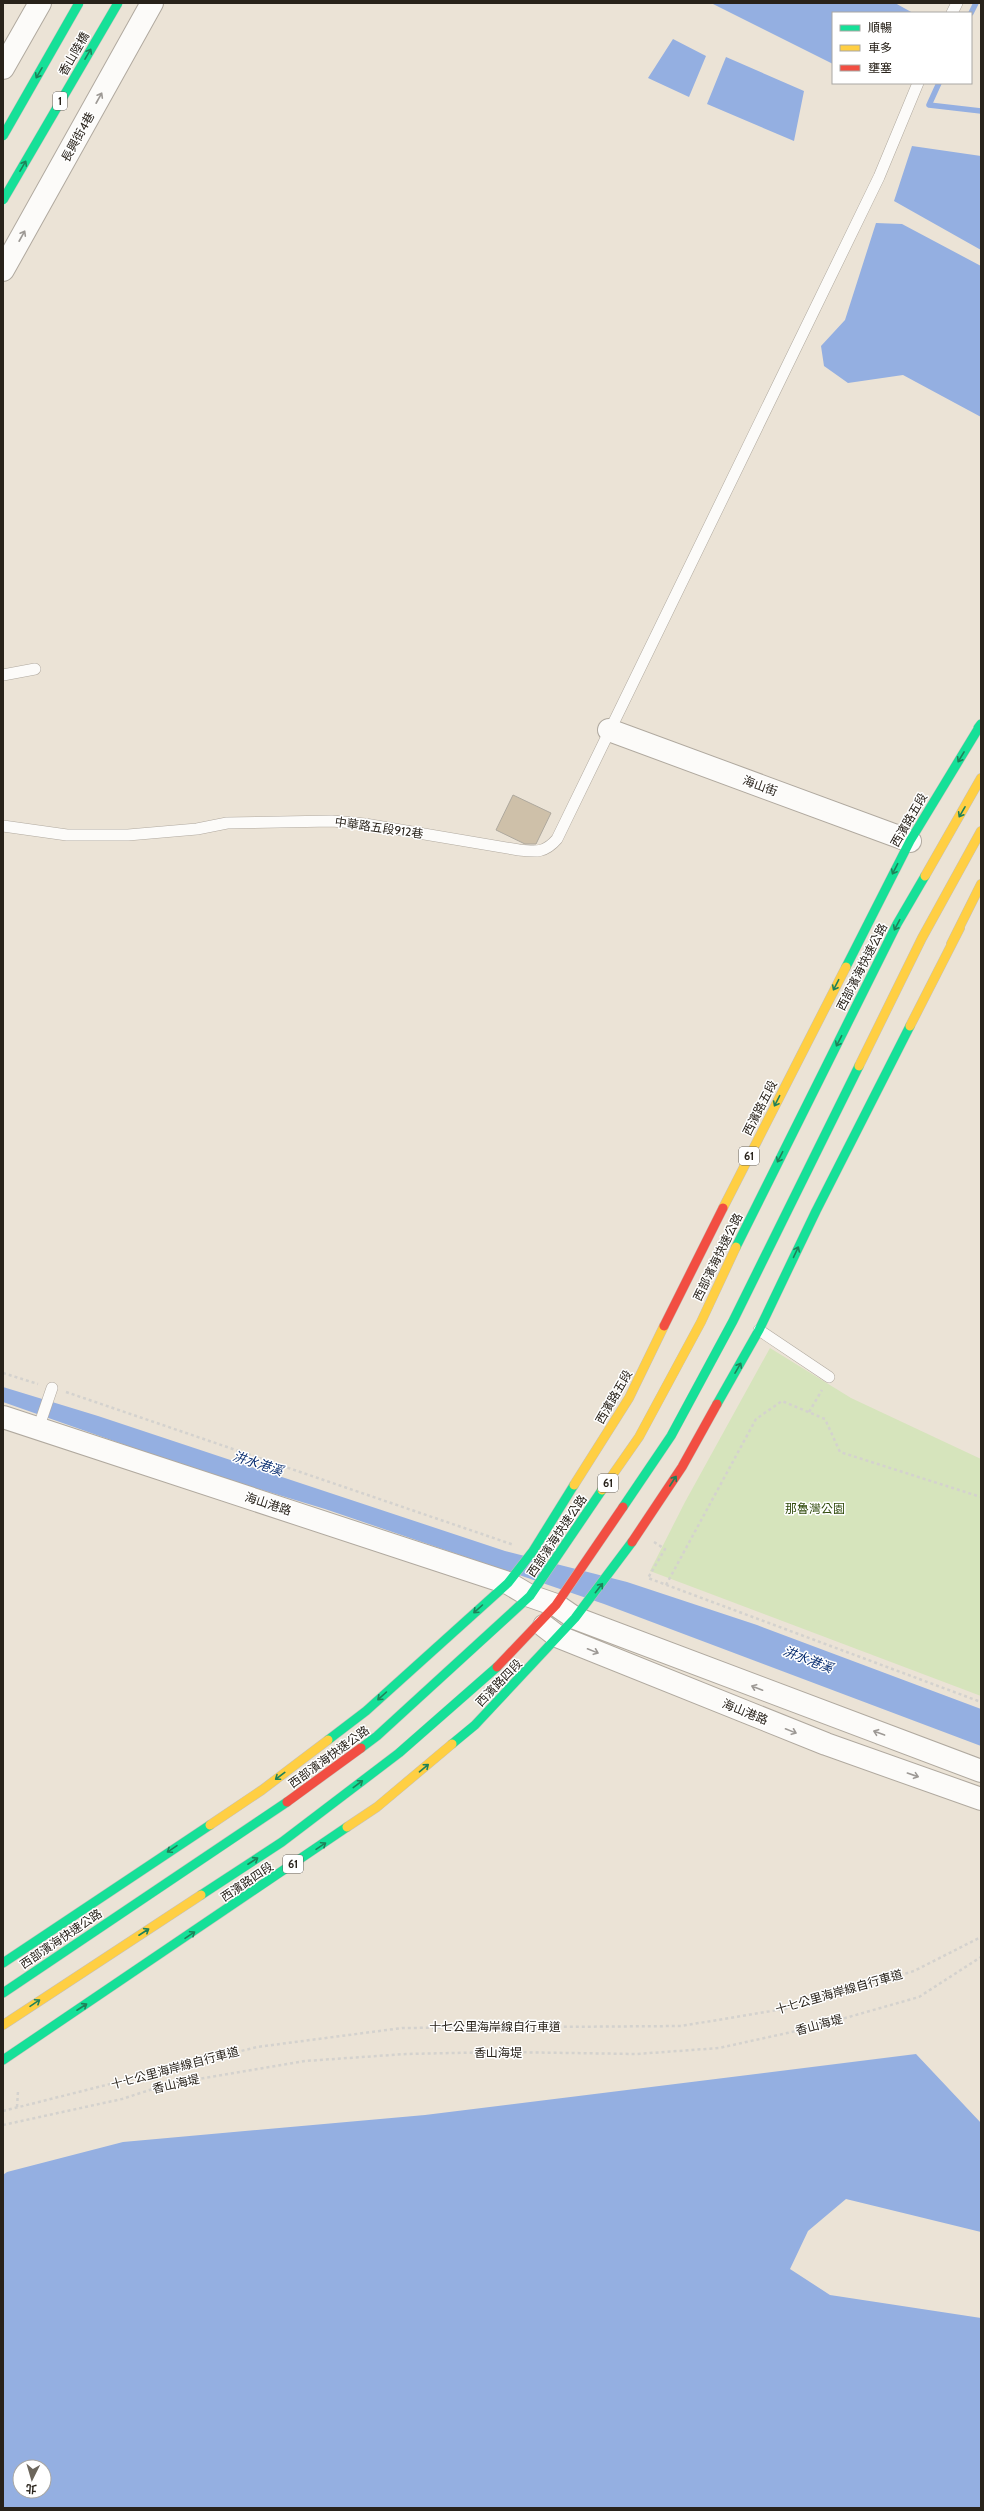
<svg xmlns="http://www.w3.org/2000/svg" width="984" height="2511" viewBox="0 0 984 2511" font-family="Cabin,'Noto Sans TC',sans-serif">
  <rect width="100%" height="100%" fill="#ebe3d6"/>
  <path fill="#d6e4bc" d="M 770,1348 L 851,1398 L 981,1459 L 981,1696 L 650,1571 L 685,1502 Z"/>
  <path fill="#94afe1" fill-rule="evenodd" d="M 711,3 L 895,3 L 913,13 L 833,13 L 833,64 Z
    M 673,39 L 706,56 L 689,97 L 648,78 Z
    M 726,57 L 804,91 L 794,141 L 707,104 Z
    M 912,146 L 981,156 L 981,250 L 894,201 Z
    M 876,223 L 902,224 L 981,266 L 981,417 L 903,375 L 848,383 L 824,366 L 821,346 L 845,320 Z
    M 3,1387 L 98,1416 L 505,1551 L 627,1582 L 757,1625 L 981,1709 L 981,1746 L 604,1604 L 325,1509 L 199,1471 L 3,1402 Z
    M 916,2054 L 981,2123 L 981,2232 L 846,2199 L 808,2231 L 790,2269 L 830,2295 L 981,2318 L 981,2508 L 3,2508 L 3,2175 L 7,2172 L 123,2142 L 425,2115 ZM 20,2467 L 44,2467 L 44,2491 L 20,2491 Z"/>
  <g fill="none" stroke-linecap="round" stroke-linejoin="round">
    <path stroke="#94afe1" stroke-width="5.5" d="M 971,13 L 976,3
      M 939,83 L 929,105 L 981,111"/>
  </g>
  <path fill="#cec0a9" stroke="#aea89d" d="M 513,795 L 551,813 L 536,844 L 525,844 L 496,830 Z"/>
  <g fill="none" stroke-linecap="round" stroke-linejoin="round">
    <g stroke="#b0a99f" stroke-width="12">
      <path id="lane" d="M 952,13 L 957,3
        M 3,675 L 35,669
        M 3,826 L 67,835 L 128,835 L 197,829 L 227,823 L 332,821 L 365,824 L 519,850 C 536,852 545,853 557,839 L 879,177 L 918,83
        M 759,1330 L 829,1377
        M 38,1429 L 52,1388"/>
    </g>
    <g stroke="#b0a99f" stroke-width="24">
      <path id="street" d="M 3,68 L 40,3
        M 3,270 L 152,3
        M 609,730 L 910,841
        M 3,1417 L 508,1583 L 530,1596 L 556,1605 L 575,1618 L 981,1771
        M 544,1626 L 557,1636 L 826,1744 L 981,1799"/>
    </g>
    <g stroke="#c5c0ba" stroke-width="10">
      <path id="fast" d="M 978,728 L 981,724
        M 846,967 L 910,841 L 981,724
        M 736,1247 L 897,924 L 925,876
        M 717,1404 L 759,1330 L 816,1211 L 910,1026
        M 623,1507 L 671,1436 L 733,1321 L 859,1066
        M 328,1740 L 366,1711 L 508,1583 L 533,1551 L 574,1485
        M 452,1744 L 475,1725 L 575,1618 L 632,1542
        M 361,1748 L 377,1736 L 530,1596 L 602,1490
        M 201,1895 L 282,1842 L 399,1753 L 497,1667
        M 3,1963 L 210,1825
        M 3,1993 L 287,1802
        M 3,2060 L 347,1827"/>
    </g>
    <g stroke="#c5c0ba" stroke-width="10">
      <path id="slow" d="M 925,876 L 981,778
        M 951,944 L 981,884
        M 910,1026 L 960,928
        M 859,1066 L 922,938 L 981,831
        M 723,1208 L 846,967
        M 574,1485 L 629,1398 L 664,1326
        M 602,1490 L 639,1437 L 701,1322 L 736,1247
        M 210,1825 L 262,1790 L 328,1740
        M 347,1827 L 377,1807 L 452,1744
        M 3,2025 L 201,1895"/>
    </g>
    <g stroke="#c5c0ba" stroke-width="10">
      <path id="jam" d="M 664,1326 L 723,1208
        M 632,1542 L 682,1467 L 717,1404
        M 497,1667 L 556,1605 L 623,1507
        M 287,1802 L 361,1748"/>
    </g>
    <path stroke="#d4d2ce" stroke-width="2.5" stroke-dasharray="3 3" stroke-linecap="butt" d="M 3,1373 L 38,1384
      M 66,1392 L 514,1545
      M 809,1412 L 822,1390
      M 654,1542 L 665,1549 L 648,1578 L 981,1702
      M 666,1585 L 756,1419 L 782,1401 L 825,1419 L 840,1452 L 981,1497
      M 17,2107 L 18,2091
      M 3,2111 L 257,2047 L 402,2028 L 681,2026 L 790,2008 L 914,1971 L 981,1937
      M 3,2125 L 122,2099 L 168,2084 L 305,2061 L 406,2054 L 502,2052 L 637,2054 L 719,2048 L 810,2028 L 919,1997 L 981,1957"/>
    <use href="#lane" stroke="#fcfbf9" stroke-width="11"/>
    <use href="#street" stroke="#fcfbf9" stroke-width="22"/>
    <use href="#fast" stroke="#16e098" stroke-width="9"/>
    <use href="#slow" stroke="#ffcf43" stroke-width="9"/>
    <use href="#jam" stroke="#f24e42" stroke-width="9"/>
    <g stroke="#c5c0ba" stroke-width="10" stroke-linecap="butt">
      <path id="fast-bridge" d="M 3,136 L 79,3
        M 3,200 L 118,3"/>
    </g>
    <use href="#fast-bridge" stroke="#16e098" stroke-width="9"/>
  </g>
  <defs><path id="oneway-shaft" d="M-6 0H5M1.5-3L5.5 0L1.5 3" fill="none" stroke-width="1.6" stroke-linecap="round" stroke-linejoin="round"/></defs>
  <g stroke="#1f8159">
    <use href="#oneway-shaft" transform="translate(88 54) rotate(-60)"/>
    <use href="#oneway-shaft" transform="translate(39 73) rotate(120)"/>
    <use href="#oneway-shaft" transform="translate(23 166) rotate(-60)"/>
    <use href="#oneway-shaft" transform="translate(961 757) rotate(121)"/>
    <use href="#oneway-shaft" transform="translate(962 812) rotate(120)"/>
    <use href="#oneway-shaft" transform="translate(895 869) rotate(117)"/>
    <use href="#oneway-shaft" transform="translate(897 925) rotate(118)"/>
    <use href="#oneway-shaft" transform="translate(836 985) rotate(117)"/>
    <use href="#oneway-shaft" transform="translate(839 1041) rotate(117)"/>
    <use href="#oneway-shaft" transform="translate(777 1101) rotate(117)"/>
    <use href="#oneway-shaft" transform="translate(780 1157) rotate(117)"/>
    <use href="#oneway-shaft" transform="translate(796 1252) rotate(-65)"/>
    <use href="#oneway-shaft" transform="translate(738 1368) rotate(-60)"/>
    <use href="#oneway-shaft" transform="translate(673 1481) rotate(-57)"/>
    <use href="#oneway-shaft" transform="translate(599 1588) rotate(-52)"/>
    <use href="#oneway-shaft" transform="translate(478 1609) rotate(138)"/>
    <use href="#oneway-shaft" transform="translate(382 1696) rotate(138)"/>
    <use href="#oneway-shaft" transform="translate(424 1768) rotate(-40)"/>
    <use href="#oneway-shaft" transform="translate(280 1776) rotate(143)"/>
    <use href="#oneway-shaft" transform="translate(358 1784) rotate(-37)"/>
    <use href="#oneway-shaft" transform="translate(321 1846) rotate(-34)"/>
    <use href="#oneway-shaft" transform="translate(172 1849) rotate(146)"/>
    <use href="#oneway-shaft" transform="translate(253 1861) rotate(-33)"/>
    <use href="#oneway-shaft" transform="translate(144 1932) rotate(-33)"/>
    <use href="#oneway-shaft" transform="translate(190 1935) rotate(-34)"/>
    <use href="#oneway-shaft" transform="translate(35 2003) rotate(-34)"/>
    <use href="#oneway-shaft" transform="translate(82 2007) rotate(-33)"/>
  </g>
  <g stroke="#9d9995">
    <use href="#oneway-shaft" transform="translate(99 98) rotate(-61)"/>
    <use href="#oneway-shaft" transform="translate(22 236) rotate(-61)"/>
    <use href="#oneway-shaft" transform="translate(593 1651) rotate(22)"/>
    <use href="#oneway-shaft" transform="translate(757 1688) rotate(-159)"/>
    <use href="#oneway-shaft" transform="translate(791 1731) rotate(22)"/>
    <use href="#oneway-shaft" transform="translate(879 1733) rotate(-160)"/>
    <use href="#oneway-shaft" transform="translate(913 1775) rotate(19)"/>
  </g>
  <g text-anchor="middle" stroke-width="3" stroke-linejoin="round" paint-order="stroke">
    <g fill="#fff" stroke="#68645f" stroke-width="1">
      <rect x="53" y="92" width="14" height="18" rx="3"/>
      <rect x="739" y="1147" width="20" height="18" rx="3"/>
      <rect x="598" y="1474" width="20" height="18" rx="3"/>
      <rect x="283" y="1855" width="20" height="18" rx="3"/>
    </g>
    <g font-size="11" font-weight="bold" fill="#28221a">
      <text x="60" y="105">1</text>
      <text x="749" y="1160">61</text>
      <text x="608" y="1487">61</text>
      <text x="293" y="1868">61</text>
    </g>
    <g font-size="12" fill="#28221a" stroke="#fff">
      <text transform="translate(74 54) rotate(-60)" y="4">香山陸橋</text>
      <text transform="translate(78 137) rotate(-61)" y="4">長興街4巷</text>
      <text transform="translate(760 786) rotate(20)" y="4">海山街</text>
      <text transform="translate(909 820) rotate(-60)" y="4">西濱路五段</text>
      <text transform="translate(379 828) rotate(8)" y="4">中華路五段912巷</text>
      <text transform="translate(862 967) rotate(-63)" y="4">西部濱海快速公路</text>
      <text transform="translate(760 1108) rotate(-63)" y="4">西濱路五段</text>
      <text transform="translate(718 1257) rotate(-64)" y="4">西部濱海快速公路</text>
      <text transform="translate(614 1397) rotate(-60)" y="4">西濱路五段</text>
      <text transform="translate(268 1504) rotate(18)" y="4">海山港路</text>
      <text transform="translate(557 1536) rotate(-56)" y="4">西部濱海快速公路</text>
      <text transform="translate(499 1683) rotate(-46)" y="4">西濱路四段</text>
      <text transform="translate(745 1712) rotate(22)" y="4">海山港路</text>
      <text transform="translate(329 1757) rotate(-36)" y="4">西部濱海快速公路</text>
      <text transform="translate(247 1882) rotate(-34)" y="4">西濱路四段</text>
      <text transform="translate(61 1939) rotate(-34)" y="4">西部濱海快速公路</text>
      <text transform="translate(839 1992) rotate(-16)" y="4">十七公里海岸線自行車道</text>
      <text transform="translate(819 2025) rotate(-15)" y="4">香山海堤</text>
      <text x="495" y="2031">十七公里海岸線自行車道</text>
      <text x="498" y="2057">香山海堤</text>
      <text transform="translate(175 2068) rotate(-15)" y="4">十七公里海岸線自行車道</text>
      <text transform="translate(176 2084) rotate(-13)" y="4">香山海堤</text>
    </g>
    <g font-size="12" fill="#2f490a" stroke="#fff">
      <text x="815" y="1513">那魯灣公園</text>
    </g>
    <g font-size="13" font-style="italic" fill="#092e71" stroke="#fff">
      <text transform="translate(258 1463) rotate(18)" y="5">汫水港溪</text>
      <text transform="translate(808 1659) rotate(21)" y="5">汫水港溪</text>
    </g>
  </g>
  <rect width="984" height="2511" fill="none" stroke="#28221a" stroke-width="8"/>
  <rect x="832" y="12" width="140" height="72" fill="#ffffff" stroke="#a9a7a3"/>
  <rect x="840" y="25" width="20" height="6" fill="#16e098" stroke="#a9a7a3"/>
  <text x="868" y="32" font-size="12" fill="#28221a">順暢</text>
  <rect x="840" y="45" width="20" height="6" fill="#ffcf43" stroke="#a9a7a3"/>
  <text x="868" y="52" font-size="12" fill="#28221a">車多</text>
  <rect x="840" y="65" width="20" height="6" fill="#f24e42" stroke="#a9a7a3"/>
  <text x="868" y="72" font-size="12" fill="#28221a">壅塞</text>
  <g transform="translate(32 2479) rotate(185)"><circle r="19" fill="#ffffff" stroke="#a9a7a3"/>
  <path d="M0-3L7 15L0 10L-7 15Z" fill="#6c665c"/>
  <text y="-6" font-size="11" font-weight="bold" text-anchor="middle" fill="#28221a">北</text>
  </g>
</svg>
